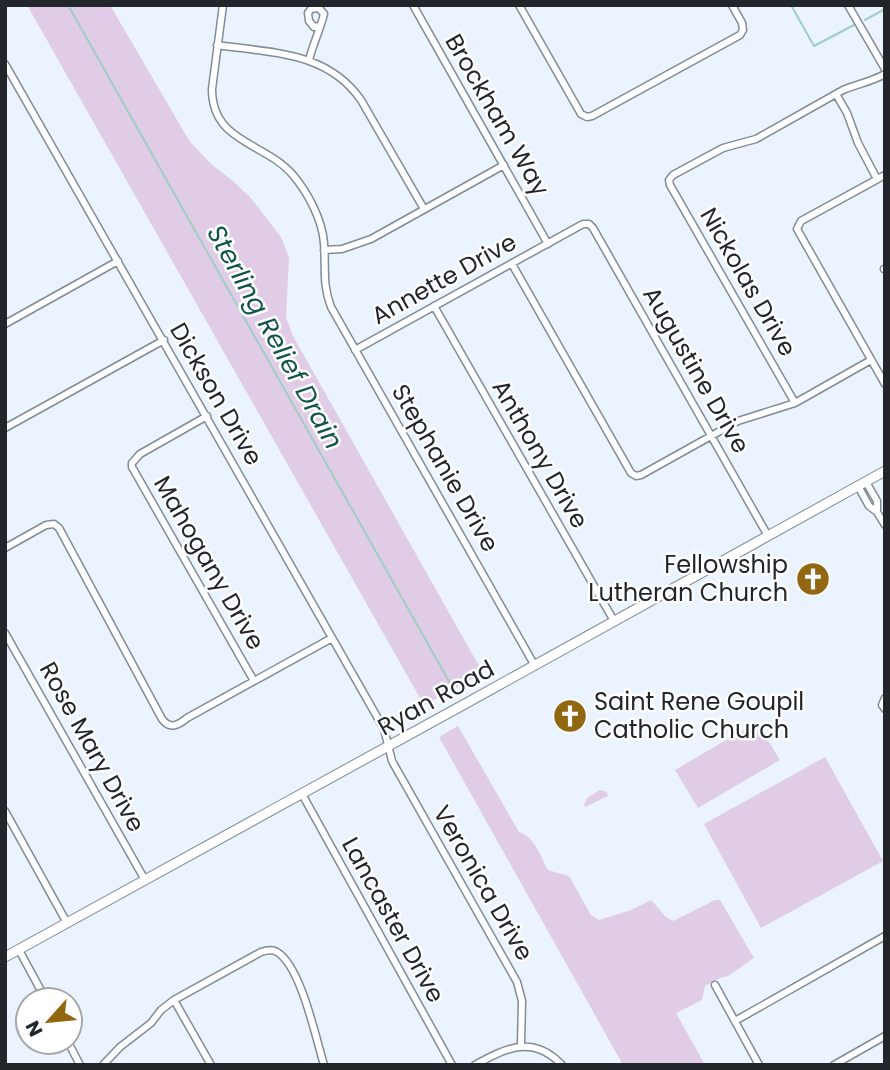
<svg xmlns="http://www.w3.org/2000/svg" width="890" height="1070" viewBox="0 0 890 1070" font-family="Poppins,sans-serif">
  <rect width="100%" height="100%" fill="#eaf3fe"/>
  <path fill="#e0cce7" d="M 27,5 L 110,5 L 190,142 L 212,165 L 233,181 L 250,197 L 281,237 L 289,258 L 286,317 L 293,336 L 483,673 L 424,705 Z
    M 757,722 L 780,760 L 698,808 L 675,770 Z
    M 458,726 L 519,832 C 534,836 541,857 548,870 L 569,876 L 591,915 L 599,920 L 631,910 L 651,900 L 666,917 L 673,921 L 715,900 L 720,900 L 754,958 L 728,976 L 720,978 L 705,986 L 702,1000 L 676,1013 L 705,1065 L 623,1065 L 439,737 Z
    M 825,757 L 883,861 L 761,928 L 704,824 Z
    M 600,790 L 607,792 L 608,796 L 585,807 L 584,805 L 587,798 Z"/>
  <g fill="none" stroke-linecap="round" stroke-linejoin="round">
    <path stroke="#9ecec4" stroke-width="2" d="M 68,5 L 451,685
      M 791,5 L 814,46 L 854,25
      M 865,20 L 885,9"/>
    <g stroke="#818c97" stroke-width="9">
      <path id="minor" d="M 223,5 L 212,89 C 212,143 265,142 293,175 C 308,193 322,219 324,243 C 326,267 322,284 331,307 L 535,666
        M 413,5 L 548,244
        M 519,5 L 581,114 L 587,117 L 592,116 L 740,35 L 743,30 L 742,23 L 732,5
        M 848,5 L 885,69
        M 217,45 C 271,53 327,51 361,100 L 424,209
        M 309,60 C 313,44 320,30 324,14 L 319,8 L 311,9 L 308,13 L 309,21 L 314,27 L 320,26
        M 5,64 L 384,729 L 392,761 L 517,982 L 522,1001 L 521,1045
        M 836,94 L 847,113 L 858,143 L 877,179
        M 885,175 L 801,221 L 797,229 L 885,384
        M 324,250 L 342,249 L 371,239 L 504,165
        M 512,264 L 631,473 L 636,476 L 641,475 L 738,421 L 795,403 L 871,360
        M 884,269 L 885,269
        M 434,306 L 614,621
        M 5,324 L 118,261
        M 355,350 L 583,224 L 589,224 L 593,228 L 768,536
        M 795,403 L 670,185 L 669,180 L 673,175 L 723,148 L 756,139 L 843,90 C 857,84 871,82 885,74
        M 207,416 L 140,454 L 132,463 L 132,467 L 254,681
        M 5,428 L 164,340
        M 866,482 L 877,501 L 877,512 L 885,525
        M 858,486 L 869,506 L 877,512
        M 5,548 L 46,525 L 54,524 L 59,528 L 162,719 C 170,730 179,725 187,718 L 332,638
        M 5,633 L 145,880
        M 885,698 L 882,705 L 885,709
        M 302,794 L 452,1065
        M 5,811 L 67,923
        M 19,950 L 46,1000
        M 715,985 L 759,1065
        M 174,1000 L 211,1065
        M 735,1021 L 885,936
        M 68,1042 L 80,1065
        M 103,1065 L 120,1047 L 151,1023 L 161,1010 L 174,1000 L 261,952 C 267,950 272,949 277,952 C 301,966 316,1039 324,1065
        M 475,1065 C 506,1048 533,1034 562,1065
        M 834,1065 L 885,1036"/>
    </g>
    <g stroke="#818c97" stroke-width="11">
      <path id="secondary" d="M 5,957 C 299,797 592,633 885,471"/>
    </g>
    <use href="#minor" stroke="#fff" stroke-width="6"/>
    <use href="#secondary" stroke="#fff" stroke-width="9"/>
  </g>
  <defs>
    <g id="church-disc" transform="scale(1.75)"><circle r="9.5" fill="#926711" stroke="#fff"/><path d="M-1.2-6h2.4v3.5h3.3v2.4h-3.3V6h-2.4V-.1h-3.3v-2.4h3.3Z" fill="#fff"/></g>
  </defs>
  <g fill-rule="evenodd">
    <use href="#church-disc" x="813" y="579"/>
    <use href="#church-disc" x="570" y="716"/>
  </g>
  <g text-anchor="middle" stroke-width="5" stroke-linejoin="round" paint-order="stroke">
    <g font-size="24" fill="#22262b" stroke="#fff">
      <text transform="translate(497 115) rotate(60)" y="8">Brockham Way</text>
      <text transform="translate(444 279) rotate(-29)" y="8">Annette Drive</text>
      <text transform="translate(748 282) rotate(60)" y="8">Nickolas Drive</text>
      <text transform="translate(696 370) rotate(60)" y="8">Augustine Drive</text>
      <text transform="translate(216 394) rotate(60)" y="8">Dickson Drive</text>
      <text transform="translate(540 454) rotate(60)" y="8">Anthony Drive</text>
      <text transform="translate(445 468) rotate(60)" y="8">Stephanie Drive</text>
      <text transform="translate(209 563) rotate(60)" y="8">Mahogany Drive</text>
      <text transform="translate(436 698) rotate(-29)" y="8">Ryan Road</text>
      <text transform="translate(92 747) rotate(61)" y="8">Rose Mary Drive</text>
      <text transform="translate(483 883) rotate(60)" y="8">Veronica Drive</text>
      <text transform="translate(393 920) rotate(61)" y="8">Lancaster Drive</text>
    </g>
    <g font-size="24" fill="#22262b" stroke="#fff" text-anchor="end">
      <text x="788" y="573">Fellowship<tspan x="788" dy="28">Lutheran Church</tspan></text>
      <text x="594" y="710" text-anchor="start">Saint Rene Goupil<tspan x="594" dy="28">Catholic Church</tspan></text>
    </g>
    <g font-size="26" font-style="italic" fill="#11544a" stroke="#fff">
      <text transform="translate(275 337) rotate(61)" y="9">Sterling Relief Drain</text>
    </g>
  </g>
  <rect width="890" height="1070" fill="none" stroke="#22262b" stroke-width="14"/>
  <g transform="translate(49 1021) rotate(243)"><circle r="33" fill="#ffffff" stroke="#a7a8aa" stroke-width="2"/>
  <path d="M0-5L12 26L0 18L-12 26Z" fill="#926711"/>
  <text y="-10" font-size="19" font-weight="bold" text-anchor="middle" fill="#22262b">N</text>
  </g>
</svg>
